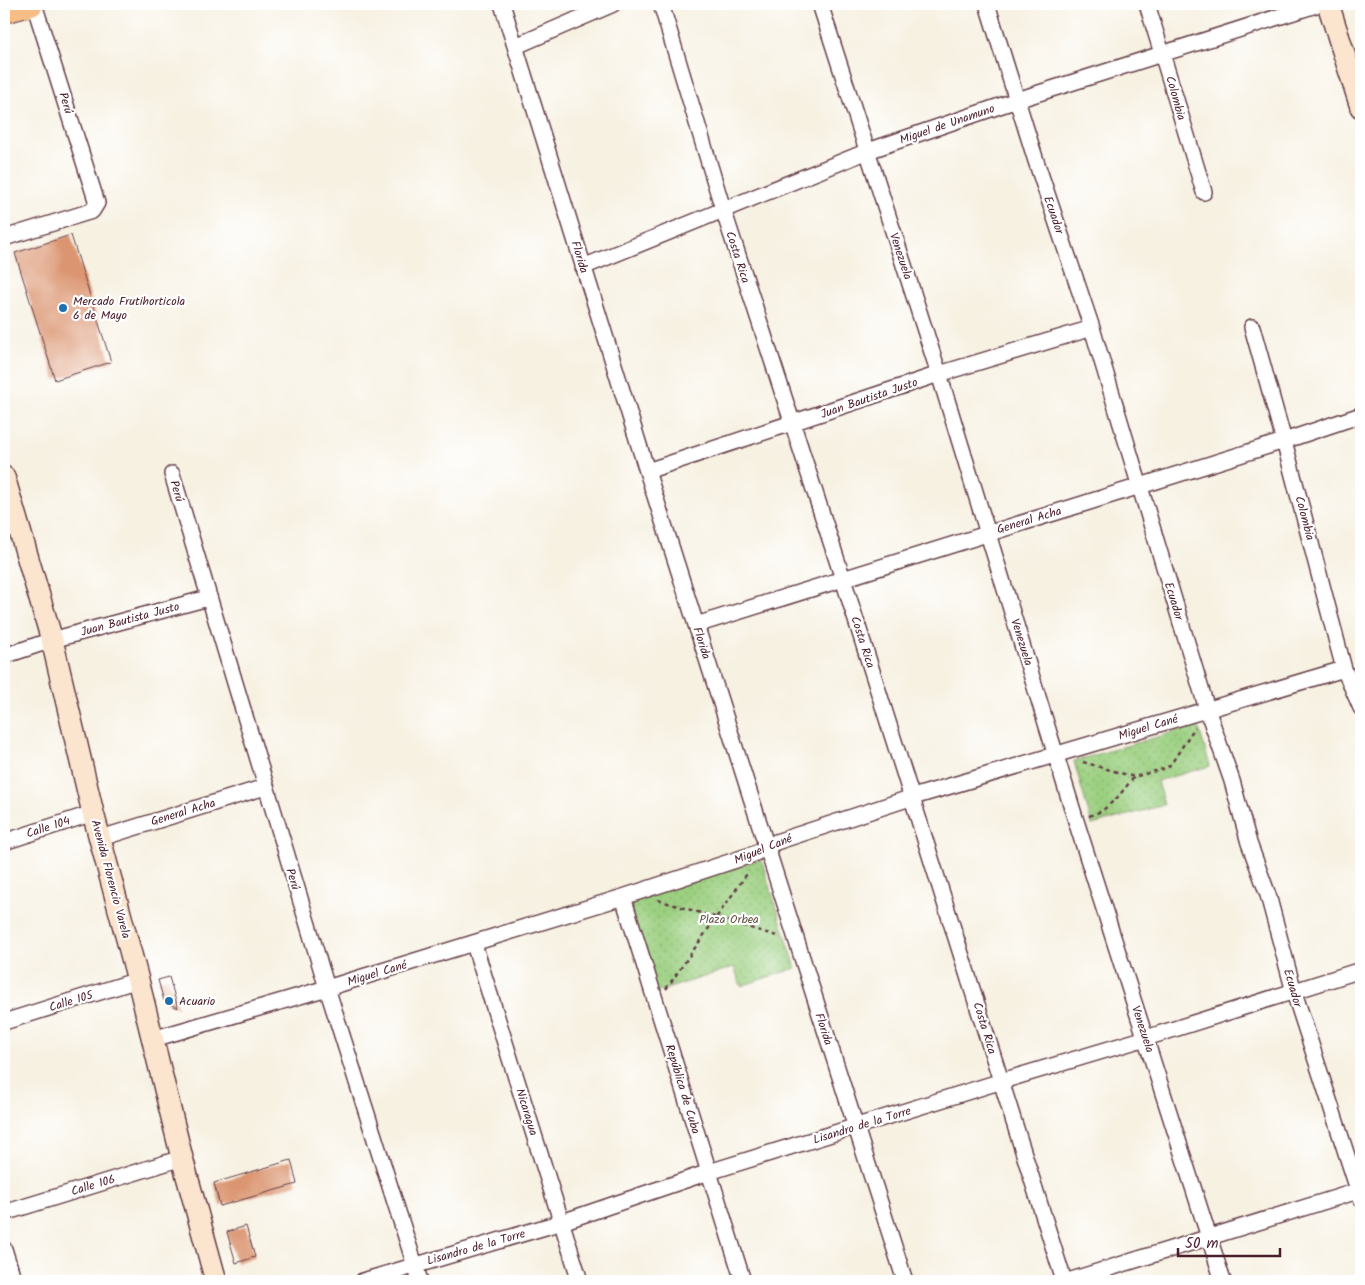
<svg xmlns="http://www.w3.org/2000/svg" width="1365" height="1285" viewBox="0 0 1365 1285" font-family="Kalam,sans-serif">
  <defs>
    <pattern id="park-dots" width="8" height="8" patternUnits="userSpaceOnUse" patternTransform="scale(1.25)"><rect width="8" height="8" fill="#9cd081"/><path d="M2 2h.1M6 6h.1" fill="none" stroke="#88b270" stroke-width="1.8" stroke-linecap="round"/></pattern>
  </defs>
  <rect width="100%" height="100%" fill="#fff"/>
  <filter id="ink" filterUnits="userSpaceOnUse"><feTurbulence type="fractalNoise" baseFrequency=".02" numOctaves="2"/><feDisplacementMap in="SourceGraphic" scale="10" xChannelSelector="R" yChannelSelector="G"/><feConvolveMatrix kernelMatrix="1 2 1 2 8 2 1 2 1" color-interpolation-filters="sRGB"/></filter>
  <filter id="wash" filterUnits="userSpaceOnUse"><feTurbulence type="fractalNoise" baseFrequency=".0096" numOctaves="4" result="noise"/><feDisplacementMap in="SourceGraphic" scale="20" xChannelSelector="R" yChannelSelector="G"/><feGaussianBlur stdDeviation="1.12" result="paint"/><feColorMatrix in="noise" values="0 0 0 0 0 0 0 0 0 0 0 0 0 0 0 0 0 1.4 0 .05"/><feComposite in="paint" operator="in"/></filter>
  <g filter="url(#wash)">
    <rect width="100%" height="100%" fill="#f7f1e2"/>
    <path fill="url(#park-dots)" stroke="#737856" d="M 1198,725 L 1210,766 L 1157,781 L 1164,805 L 1092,825 L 1074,761 Z
      M 761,859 L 796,968 L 741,986 L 734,967 L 654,993 L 629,902 Z"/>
    <g id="blocks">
      <path fill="#db9571" d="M 71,235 L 111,362 L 55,380 L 15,253 Z
        M 169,977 L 178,1008 L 164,1001 L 158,980 Z
        M 291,1160 L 297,1184 L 220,1206 L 214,1183 Z
        M 246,1226 L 255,1257 L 236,1263 L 227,1232 Z"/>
    </g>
  </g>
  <g filter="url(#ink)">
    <use href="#blocks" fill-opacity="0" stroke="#643e46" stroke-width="1"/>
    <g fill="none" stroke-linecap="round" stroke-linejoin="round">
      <g stroke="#643e46" stroke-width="18">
        <path id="minor" d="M 502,4 L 647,471 L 905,1281
          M 661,4 L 723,209 L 843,579 L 1064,1281
          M 820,4 L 939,374 L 1076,821 L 1223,1281
          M 987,4 L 1036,161 L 1092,328 L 1207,709 L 1232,781 L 1249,843 L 1268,895 L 1294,992 L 1361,1199
          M 1147,4 L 1204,192
          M 516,46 L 613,4
          M 4,238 L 92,211 L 97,203 L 34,4
          M 583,267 L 868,151 L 1017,100 L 1319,4
          M 1252,327 L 1284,441 L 1344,669 L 1361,708
          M 647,471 L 939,374 L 1092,328
          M 172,474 L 327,988 L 420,1281
          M 696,625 L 1284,441 L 1361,415
          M 4,656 L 52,640 L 208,598
          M 101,838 L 265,787
          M 4,842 L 93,813
          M 623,897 L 743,1281
          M 474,944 L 580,1281
          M 4,1022 L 138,980
          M 153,1039 L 327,988 L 623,897 L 754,854 L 776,842 L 913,797 L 1344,669
          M 4,1213 L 182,1158
          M 4,1249 L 14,1281
          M 363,1281 L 562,1222 L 709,1172 L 1002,1081 L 1146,1038 L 1361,970
          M 1068,1281 L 1361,1190"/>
      </g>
      <g stroke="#643e46" stroke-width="24">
        <path id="secondary" d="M 1328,4 L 1361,107
          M 4,477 L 52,640 L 93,813 L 138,980 L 182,1158 L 216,1281"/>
      </g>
      <g stroke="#643e46" stroke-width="26">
        <path id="primary" d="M 4,11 L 31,4"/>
      </g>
      <path stroke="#643e46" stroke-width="2.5" stroke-dasharray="4 4" stroke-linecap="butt" d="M 1083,762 L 1134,777
        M 1089,816 L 1102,811 L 1117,798 L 1134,777 L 1166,768 L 1171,764 L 1195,727
        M 658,900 L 780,937
        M 666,989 L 749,871"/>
      <use href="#minor" stroke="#fff" stroke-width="15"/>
      <use href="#secondary" stroke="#fbe5cf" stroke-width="21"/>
      <use href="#primary" stroke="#f6be86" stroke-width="24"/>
    </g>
  </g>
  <g fill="#1f6fb2" stroke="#fff" stroke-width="2">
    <circle cx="63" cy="308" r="5"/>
    <circle cx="169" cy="1001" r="5"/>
  </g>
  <g text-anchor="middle" stroke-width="4.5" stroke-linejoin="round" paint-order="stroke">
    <g font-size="12" fill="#4a1f2b" stroke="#fff">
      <text transform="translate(1176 98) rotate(74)" y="4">Colombia</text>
      <text transform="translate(66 103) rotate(73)" y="4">Perú</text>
      <text transform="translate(947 124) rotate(-19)" y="4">Miguel de Unamuno</text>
      <text transform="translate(1054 215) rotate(71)" y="4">Ecuador</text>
      <text transform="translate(901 256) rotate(72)" y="4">Venezuela</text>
      <text transform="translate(580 257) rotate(73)" y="4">Florida</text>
      <text transform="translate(738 257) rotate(72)" y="4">Costa Rica</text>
      <text transform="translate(869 398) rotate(-19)" y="4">Juan Bautista Justo</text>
      <text transform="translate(177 491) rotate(73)" y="4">Perú</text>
      <text transform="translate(1305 518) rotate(75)" y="4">Colombia</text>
      <text transform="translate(1029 520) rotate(-17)" y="4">General Acha</text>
      <text transform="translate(1174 601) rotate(73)" y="4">Ecuador</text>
      <text transform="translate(130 619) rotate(-15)" y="4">Juan Bautista Justo</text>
      <text transform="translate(863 642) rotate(72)" y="4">Costa Rica</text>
      <text transform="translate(1022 642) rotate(73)" y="4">Venezuela</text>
      <text transform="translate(702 643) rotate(72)" y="4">Florida</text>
      <text transform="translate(1148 727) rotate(-17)" y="4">Miguel Cané</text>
      <text transform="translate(183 812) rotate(-17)" y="4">General Acha</text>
      <text transform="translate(48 827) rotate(-18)" y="4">Calle 104</text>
      <text transform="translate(763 849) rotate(-22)" y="4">Miguel Cané</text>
      <text transform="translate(111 879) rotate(75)" y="4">Avenida Florencio Varela</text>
      <text transform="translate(293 879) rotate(73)" y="4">Perú</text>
      <text transform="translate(377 973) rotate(-17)" y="4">Miguel Cané</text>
      <text transform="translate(1293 988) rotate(74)" y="4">Ecuador</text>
      <text transform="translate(71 1001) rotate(-17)" y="4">Calle 105</text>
      <text transform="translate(985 1028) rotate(73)" y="4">Costa Rica</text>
      <text transform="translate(824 1029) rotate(72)" y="4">Florida</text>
      <text transform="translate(1143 1029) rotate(72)" y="4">Venezuela</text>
      <text transform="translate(683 1089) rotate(73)" y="4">República de Cuba</text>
      <text transform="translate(527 1112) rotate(73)" y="4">Nicaragua</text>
      <text transform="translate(862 1125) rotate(-17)" y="4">Lisandro de la Torre</text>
      <text transform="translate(93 1185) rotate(-17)" y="4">Calle 106</text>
      <text transform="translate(476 1247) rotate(-16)" y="4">Lisandro de la Torre</text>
    </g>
    <g font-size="12" fill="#4a1f2b" stroke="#fff" text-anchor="start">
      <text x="73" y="305">Mercado Frutihorticola<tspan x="73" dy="14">6 de Mayo</tspan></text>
      <text x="179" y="1005">Acuario</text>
    </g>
    <g font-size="12" fill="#635445" stroke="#fff">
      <text x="729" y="923">Plaza Orbea</text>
    </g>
  </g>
  <rect width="1365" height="1285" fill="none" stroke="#fff" stroke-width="20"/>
  <path d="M1178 1248v8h102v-8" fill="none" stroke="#4a1f2b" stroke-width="2.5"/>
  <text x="1185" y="1248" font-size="15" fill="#4a1f2b" stroke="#ffffff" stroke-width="4" paint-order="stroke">50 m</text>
</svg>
